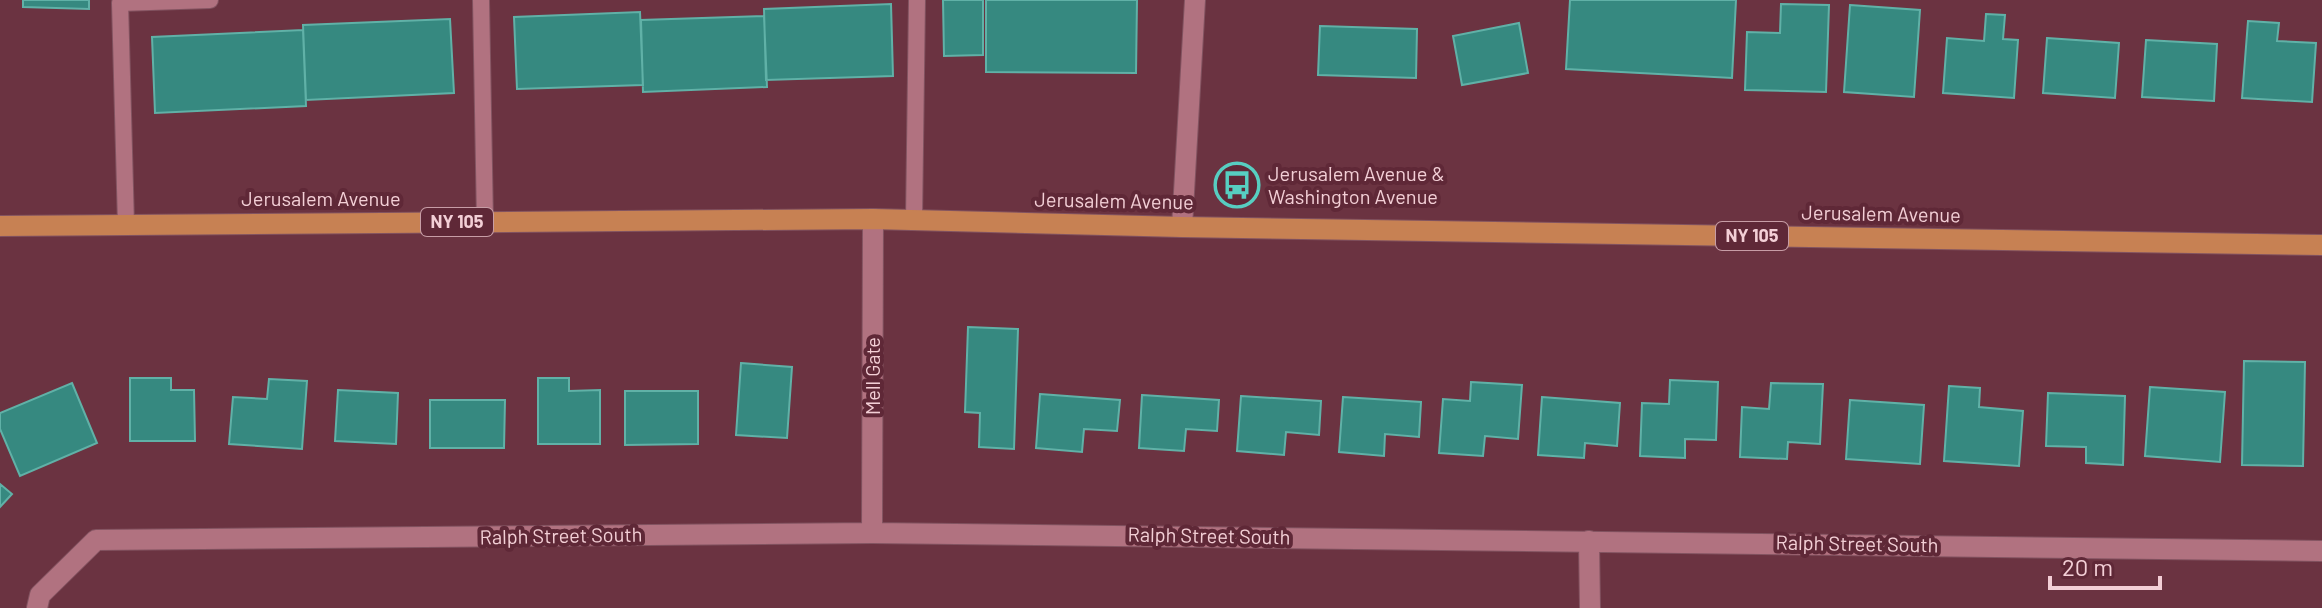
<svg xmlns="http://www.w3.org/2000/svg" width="2322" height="608" viewBox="0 0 2322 608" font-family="Barlow,sans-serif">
  <rect width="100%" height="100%" fill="#6b3341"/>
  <path fill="#368980" stroke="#60b1a7" stroke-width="2" d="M 23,0 L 89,0 L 89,9 L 23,7 Z
    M 943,0 L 983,0 L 983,55 L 944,56 Z
    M 986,0 L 1137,0 L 1136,73 L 986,72 Z
    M 1570,0 L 1736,0 L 1732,78 L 1566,69 Z
    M 891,4 L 893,76 L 766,80 L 764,9 Z
    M 1781,4 L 1829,5 L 1826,92 L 1745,90 L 1747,32 L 1780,33 Z
    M 1850,5 L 1920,10 L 1914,97 L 1844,92 Z
    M 640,12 L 643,85 L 517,89 L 514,17 Z
    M 1986,14 L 2005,15 L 2003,39 L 2018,40 L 2014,98 L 1943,93 L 1947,38 L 1984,41 Z
    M 764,16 L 767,87 L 643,92 L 641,20 Z
    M 450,19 L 454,93 L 306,100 L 303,25 Z
    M 2248,21 L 2279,23 L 2277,41 L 2316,43 L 2312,102 L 2242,98 Z
    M 1519,23 L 1528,73 L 1462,85 L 1453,36 Z
    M 1320,26 L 1417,29 L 1416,78 L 1318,75 Z
    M 303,30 L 306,106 L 155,113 L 152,37 Z
    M 2047,38 L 2119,43 L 2115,98 L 2043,93 Z
    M 2146,40 L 2217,44 L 2214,101 L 2142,97 Z
    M 968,327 L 1018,329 L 1014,449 L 979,447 L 980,413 L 965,412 Z
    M 2244,361 L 2305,362 L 2303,466 L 2242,465 Z
    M 741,363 L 792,367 L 787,438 L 736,435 Z
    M 130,378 L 171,378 L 171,390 L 194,390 L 195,441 L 130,441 Z
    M 538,378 L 569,378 L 569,391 L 600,390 L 600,444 L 538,444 Z
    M 269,379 L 307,381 L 302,449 L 229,444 L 233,397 L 267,399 Z
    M 1670,380 L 1718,382 L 1716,440 L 1685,439 L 1685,458 L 1640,456 L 1642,403 L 1669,404 Z
    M 1471,382 L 1522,385 L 1518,439 L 1485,436 L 1483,456 L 1439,453 L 1443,399 L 1470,401 Z
    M 72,383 L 97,443 L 20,476 L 0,429 L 0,413 Z
    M 1771,383 L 1823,384 L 1820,444 L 1788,442 L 1787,459 L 1740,457 L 1742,407 L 1769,409 Z
    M 1949,386 L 1980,388 L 1979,407 L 2023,411 L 2019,466 L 1944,461 Z
    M 2150,387 L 2225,392 L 2220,462 L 2145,456 Z
    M 338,390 L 398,393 L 396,444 L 335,441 Z
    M 625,391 L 698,391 L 698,444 L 625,445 Z
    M 2048,393 L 2125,396 L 2123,465 L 2086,463 L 2086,447 L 2046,446 Z
    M 1040,394 L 1120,400 L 1117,431 L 1084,429 L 1082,452 L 1036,448 Z
    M 1142,395 L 1219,400 L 1217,431 L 1186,429 L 1184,451 L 1139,448 Z
    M 1241,396 L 1321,401 L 1319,435 L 1286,432 L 1284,455 L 1237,451 Z
    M 1343,397 L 1421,402 L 1419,437 L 1385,434 L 1384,456 L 1339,452 Z
    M 1542,397 L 1620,403 L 1617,446 L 1585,443 L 1584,458 L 1538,455 Z
    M 430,400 L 505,400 L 504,448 L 430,448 Z
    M 1850,400 L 1924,405 L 1920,464 L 1846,459 Z
    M 0,484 L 12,494 L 0,507 Z"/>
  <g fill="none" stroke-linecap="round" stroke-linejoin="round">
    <g stroke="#825360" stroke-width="18">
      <path id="service" d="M 481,0 L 485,222
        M 914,220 L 917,0
        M 126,225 L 120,3 L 210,0"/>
    </g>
    <g stroke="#825360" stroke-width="22">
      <path id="minor" d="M 872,533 L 873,219
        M 1589,541 L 1590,608
        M 37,608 L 40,595 L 96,540 L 872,533 L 2322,551"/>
    </g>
    <g stroke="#825360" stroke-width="22">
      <path id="tertiary" d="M 1182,227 L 1195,0"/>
    </g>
    <g stroke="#825360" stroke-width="22">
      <path id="primary" d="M 0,226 L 873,219 L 1182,227 L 2322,245"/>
    </g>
    <use href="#service" stroke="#b17280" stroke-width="16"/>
    <use href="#minor" stroke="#b17280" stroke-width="20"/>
    <use href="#tertiary" stroke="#b17280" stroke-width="20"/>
    <use href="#primary" stroke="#c78153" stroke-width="20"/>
  </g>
  <defs>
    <g id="bus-ring" transform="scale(2.3)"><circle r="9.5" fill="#5f2837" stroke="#57cec1" stroke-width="1.5"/><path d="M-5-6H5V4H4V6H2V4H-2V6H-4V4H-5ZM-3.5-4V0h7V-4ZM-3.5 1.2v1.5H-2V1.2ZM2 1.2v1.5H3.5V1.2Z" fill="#57cec1"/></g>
  </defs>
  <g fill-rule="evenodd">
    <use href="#bus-ring" x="1237" y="185"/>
  </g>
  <g text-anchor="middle" stroke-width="8" stroke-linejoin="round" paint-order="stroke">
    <g fill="#5f2837" stroke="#c79da6" stroke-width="2">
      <rect x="421" y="208" width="72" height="28" rx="6"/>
      <rect x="1716" y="222" width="72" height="28" rx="6"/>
    </g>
    <g font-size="18" font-weight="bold" fill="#f3cfd6">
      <text x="457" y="228">NY 105</text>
      <text x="1752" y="242">NY 105</text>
    </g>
    <g font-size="20" fill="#f3cfd6" stroke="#5f2837" text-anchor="start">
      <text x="1268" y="181">Jerusalem Avenue &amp;<tspan x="1268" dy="23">Washington Avenue</tspan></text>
    </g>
    <g font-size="20" fill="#f3cfd6" stroke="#5f2837">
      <text x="321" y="206">Jerusalem Avenue</text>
      <text transform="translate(1114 201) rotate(1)" y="7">Jerusalem Avenue</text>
      <text transform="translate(1881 214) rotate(1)" y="7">Jerusalem Avenue</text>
      <text transform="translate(873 376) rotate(-90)" y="7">Mell Gate</text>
      <text transform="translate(561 536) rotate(-1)" y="7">Ralph Street South</text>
      <text transform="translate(1209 536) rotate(1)" y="7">Ralph Street South</text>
      <text transform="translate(1857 544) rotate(1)" y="7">Ralph Street South</text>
    </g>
  </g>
  <path d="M2050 576v12h110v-12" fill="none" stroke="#f3cfd6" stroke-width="4"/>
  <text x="2062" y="576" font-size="24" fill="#f3cfd6" stroke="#5f2837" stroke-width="6" paint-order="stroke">20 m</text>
</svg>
